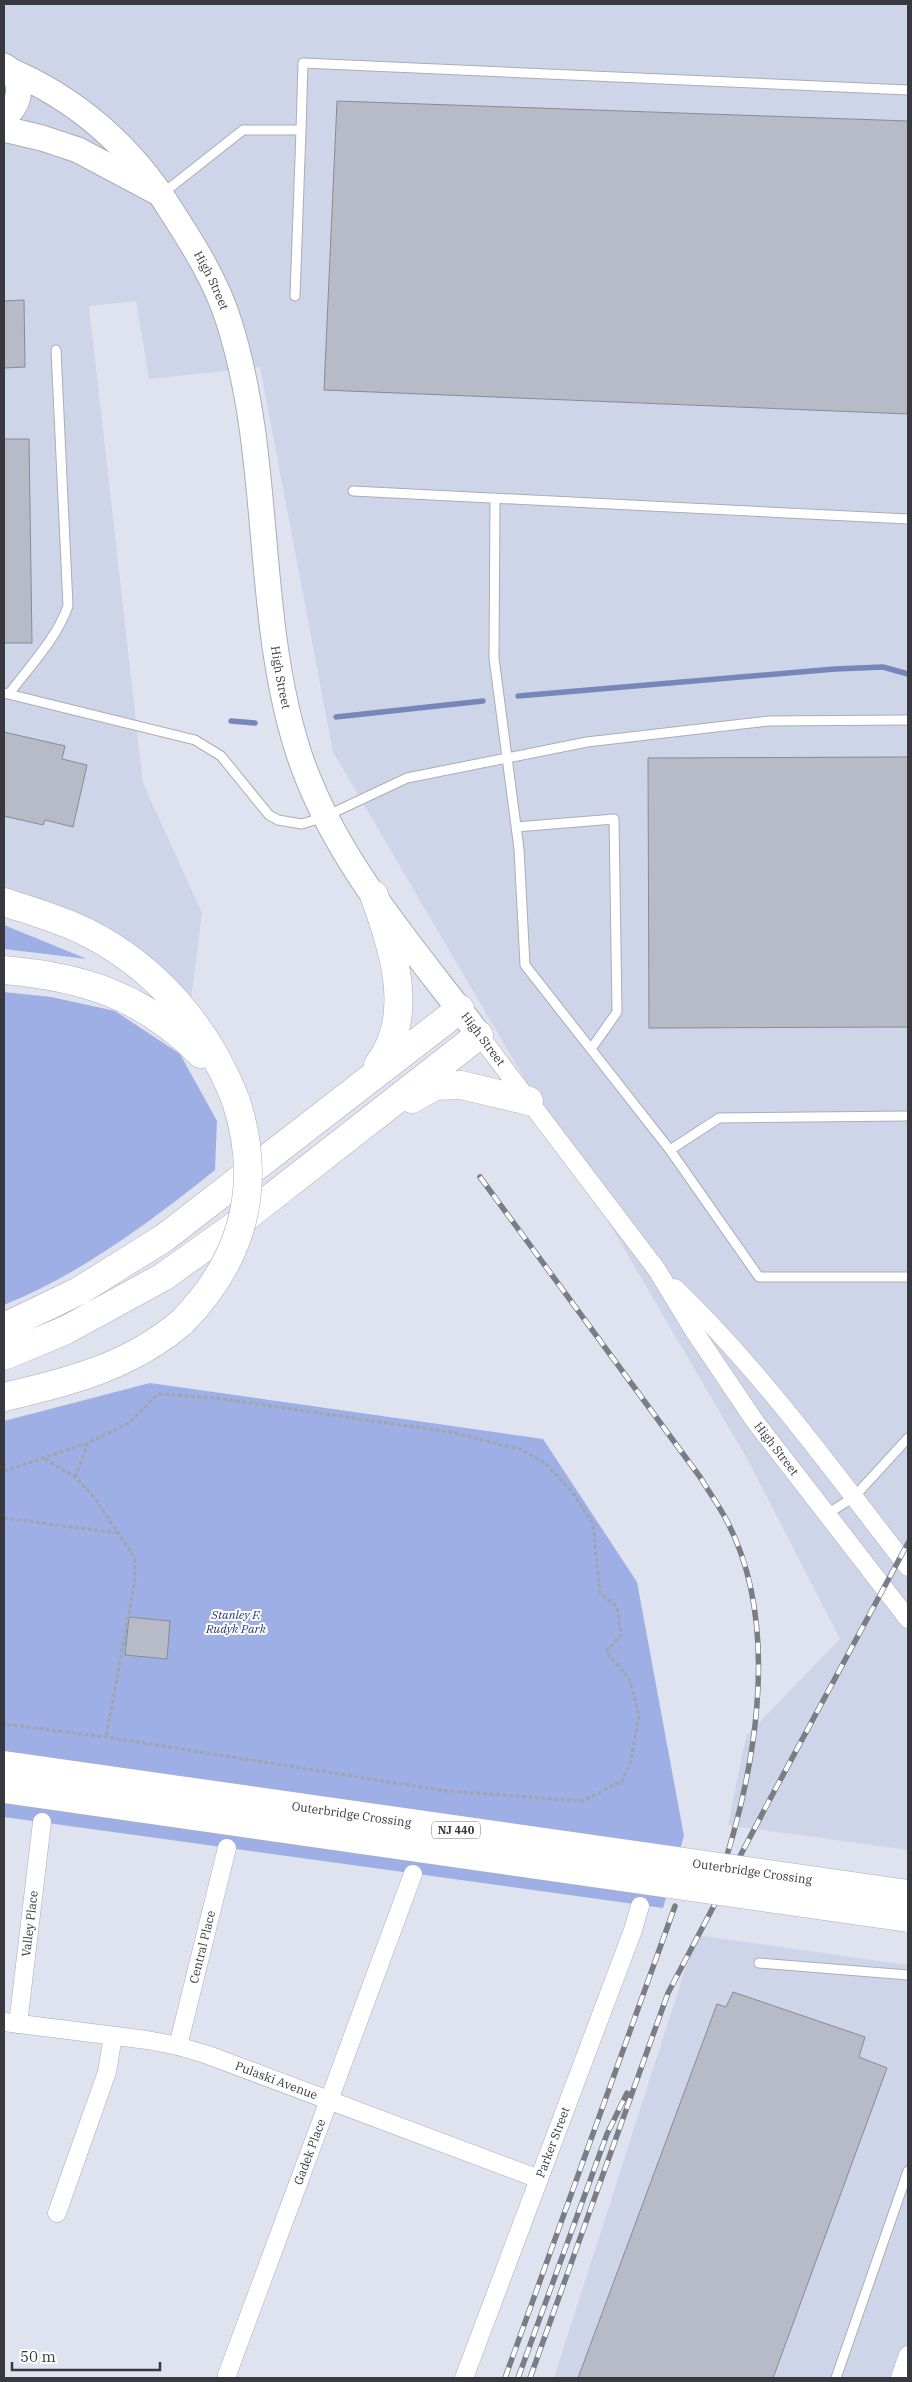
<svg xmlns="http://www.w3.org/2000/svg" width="912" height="2382" viewBox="0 0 912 2382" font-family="'IBM Plex Serif',serif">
  <rect width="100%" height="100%" fill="#dfe3f0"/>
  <path fill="#cfd5e8" d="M 4,4 L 908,4 L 908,1850 L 728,1825 L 746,1736 L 840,1639 L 749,1462 L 333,752 L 260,367 L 149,379 L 136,301 L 89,306 L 143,783 L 202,913 L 191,1000 L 107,926 L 4,891 Z
    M 696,1935 L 908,1965 L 908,2378 L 554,2378 Z"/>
  <path fill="#9eafe5" d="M 4,925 L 87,959 L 4,949 Z
    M 4,992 L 51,997 L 115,1011 L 180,1054 L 217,1121 L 215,1170 C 150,1222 81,1274 4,1305 Z
    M 150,1383 L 543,1439 L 637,1582 L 684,1836 L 663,1908 L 4,1817 L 4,1421 Z"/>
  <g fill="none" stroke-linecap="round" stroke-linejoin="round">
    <path stroke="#7687bb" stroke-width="5.5" d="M 518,696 L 835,669 L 883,667 L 908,674
      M 336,717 L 483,701
      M 231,721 L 255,723"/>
  </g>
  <path fill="#b7bbc7" stroke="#878b96" d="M 337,101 L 908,121 L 908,414 L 324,390 Z
    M 24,300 L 25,367 L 4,368 L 4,301 Z
    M 4,439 L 29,439 L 32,643 L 4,643 Z
    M 4,732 L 65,746 L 62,759 L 87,765 L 73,827 L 45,820 L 43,825 L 4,816 Z
    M 908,757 L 908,1027 L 649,1028 L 648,758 Z
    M 129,1617 L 170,1621 L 167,1659 L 125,1655 Z
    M 733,1992 L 865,2037 L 859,2057 L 887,2068 L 773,2378 L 578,2378 L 717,2004 L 726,2007 Z"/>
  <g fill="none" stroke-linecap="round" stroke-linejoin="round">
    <g stroke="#a9adb9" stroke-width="11">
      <path id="lane" d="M 162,194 L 243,130 L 301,130 L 303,63 L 908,90
        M 295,296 L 301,130
        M 353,491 L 908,519
        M 495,498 L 494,658 L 519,849 L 525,965 L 670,1150
        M 4,693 L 195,740 L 221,756 L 269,815 L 278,820 L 302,824 L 324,817 L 407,778 L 587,742 L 768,721 L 908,720
        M 9,694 C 29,667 57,638 68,606 L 56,350
        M 516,827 L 614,819 L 617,1012 L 591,1049
        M 908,1116 L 719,1118 L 670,1150 L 759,1277 L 908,1277
        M 827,1514 L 854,1497 L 908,1438
        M 759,1963 L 908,1975
        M 836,2378 L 908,2171"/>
    </g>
    <g stroke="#a9adb9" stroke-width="19">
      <g id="street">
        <path id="s1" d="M 479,1035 L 657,1270 L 694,1331 L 754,1420 L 908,1619"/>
        <path d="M 675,1288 C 764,1374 832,1470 908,1567"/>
        <path id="s2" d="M 4,2022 L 147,2040 L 178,2046 L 208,2055 L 539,2179"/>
        <path id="s3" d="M 18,2024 L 42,1822"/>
        <path id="s4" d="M 178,2046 L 227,1848"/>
        <path d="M 57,2213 L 107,2072 L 113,2036"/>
        <path id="s5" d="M 227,2375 L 413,1874"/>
        <path id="s6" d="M 464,2378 L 633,1930 L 640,1906"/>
        <path d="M 900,2378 L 908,2355"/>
      </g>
    </g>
    <g stroke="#a9adb9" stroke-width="27">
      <g id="secondary">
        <path d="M 4,66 C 25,78 22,103 4,117"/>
        <path id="s7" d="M 4,68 C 75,97 132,147 172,212 C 194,246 217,283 229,322 C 273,461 254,612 298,751 C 333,859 412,946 479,1035"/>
        <path d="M 4,129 L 42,138 L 78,150 L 157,192"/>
      </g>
    </g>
    <g stroke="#a9adb9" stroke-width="29">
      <path id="highway" d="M 374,895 C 393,948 416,1016 378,1065
        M 4,902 C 31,911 60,919 86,932 C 156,967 208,1028 236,1101
        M 4,970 C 84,977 143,996 201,1054
        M 412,1099 L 435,1086 L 461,1085 L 529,1101
        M 4,1327 L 79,1291 L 164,1238 L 460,1009
        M 4,1356 L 66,1330 L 163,1277 L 236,1225 L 479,1035
        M 4,1397 C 69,1382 131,1366 182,1322"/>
    </g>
    <path stroke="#a1a4ae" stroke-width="3" stroke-dasharray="4 2.5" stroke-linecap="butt" d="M 45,1459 L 75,1477 L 94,1497 L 135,1558 L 135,1580 L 106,1737
      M 4,1471 L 88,1443 L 129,1423 L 158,1394 L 216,1398 L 449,1432 L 520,1449 L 545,1463 L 573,1493 L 593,1524 L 600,1593 L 617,1607 L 621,1635 L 606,1652 L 629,1678 L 639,1715 L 630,1764 L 622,1781 L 583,1801 L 447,1791 L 106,1737 L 4,1724
      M 75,1477 L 88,1444
      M 4,1518 L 118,1533"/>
    <use href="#lane" stroke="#fff" stroke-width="9"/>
    <use href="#street" stroke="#fff" stroke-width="18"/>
    <use href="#secondary" stroke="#fff" stroke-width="25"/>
    <use href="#highway" stroke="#fff" stroke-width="28"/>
    <g stroke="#7b7d86" stroke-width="5.5">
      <path id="rail" d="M 480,1177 L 700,1477 C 709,1492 720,1507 728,1523 C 783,1631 754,1780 716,1889
        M 505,2378 L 675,1906
        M 518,2378 L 607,2134 L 627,2093
        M 530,2378 L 668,1993 L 769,1801 L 908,1543"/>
    </g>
    <use href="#rail" stroke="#fff" stroke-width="4" stroke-dasharray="11" stroke-linecap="butt"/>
    <g stroke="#a9adb9" stroke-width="29" stroke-linecap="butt">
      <g id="highway-bridge">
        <path d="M 182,1322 C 244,1259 263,1185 236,1101"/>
        <path id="s8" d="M 4,1765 L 908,1894"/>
        <path d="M 4,1789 L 908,1918"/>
      </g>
    </g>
    <use href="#highway-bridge" stroke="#fff" stroke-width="28"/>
  </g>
  <g text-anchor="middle" stroke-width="4" stroke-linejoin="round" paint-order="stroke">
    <rect fill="#fff" stroke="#737478" stroke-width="1" x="432" y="1821.5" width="48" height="17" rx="4"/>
    <g font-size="11" font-weight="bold" fill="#37393e">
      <text x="456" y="1834">NJ 440</text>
    </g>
    <g font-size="12" fill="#37393e" stroke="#fff">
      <text dy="4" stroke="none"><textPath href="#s7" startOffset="304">High Street</textPath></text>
      <text dy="4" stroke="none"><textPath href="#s7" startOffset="709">High Street</textPath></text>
      <text transform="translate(483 1039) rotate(53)" y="4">High Street</text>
      <text dy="4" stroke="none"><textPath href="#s1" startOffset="510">High Street</textPath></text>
      <text dy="4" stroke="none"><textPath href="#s8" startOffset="351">Outerbridge Crossing</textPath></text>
      <text dy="4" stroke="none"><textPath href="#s8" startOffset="756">Outerbridge Crossing</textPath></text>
      <text dy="4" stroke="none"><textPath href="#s3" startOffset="101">Valley Place</textPath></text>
      <text dy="4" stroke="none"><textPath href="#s4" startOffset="102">Central Place</textPath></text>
      <text dy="4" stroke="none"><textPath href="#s2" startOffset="280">Pulaski Avenue</textPath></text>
      <text dy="4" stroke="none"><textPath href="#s6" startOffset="252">Parker Street</textPath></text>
      <text dy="4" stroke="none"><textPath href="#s5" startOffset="238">Gadek Place</textPath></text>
    </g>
    <g font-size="12" font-style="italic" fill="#293879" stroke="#fff">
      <text x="236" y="1619">Stanley F.<tspan x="236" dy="14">Rudyk Park</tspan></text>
    </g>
  </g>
  <rect width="912" height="2382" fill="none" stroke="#37393e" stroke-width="10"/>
  <path d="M12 2362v8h148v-8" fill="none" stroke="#37393e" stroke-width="2.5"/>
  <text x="20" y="2362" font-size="15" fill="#37393e" stroke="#ffffff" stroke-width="4" paint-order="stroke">50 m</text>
</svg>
